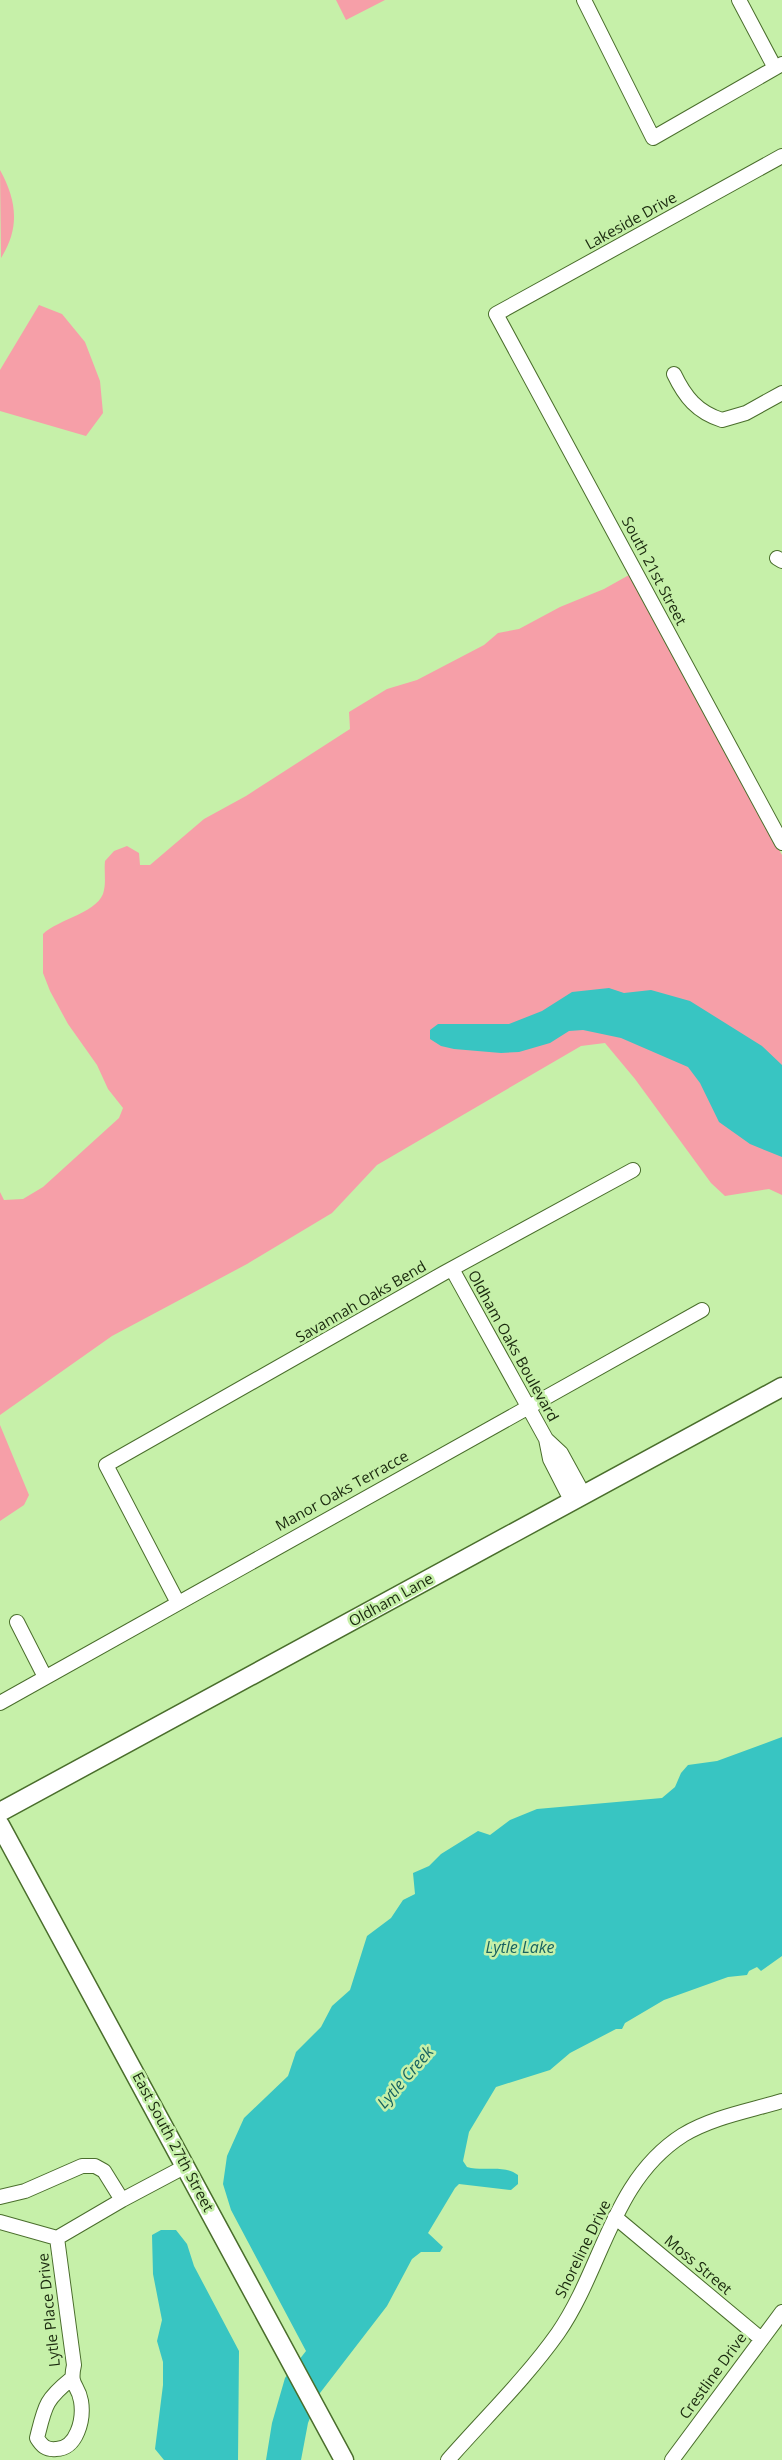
<svg xmlns="http://www.w3.org/2000/svg" width="782" height="2460" viewBox="0 0 782 2460" font-family="'Open Sans',sans-serif">
  <rect width="100%" height="100%" fill="#c6f0a9"/>
  <path fill="#f69fa8" d="M 336,0 L 385,0 L 346,20 Z
    M 0,170 C 17,201 20,228 1,258 Z
    M 39,305 L 62,314 L 85,342 L 100,381 L 103,413 L 86,436 L 0,411 L 0,370 Z
    M 629,575 L 782,855 L 782,1195 L 769,1189 L 725,1196 L 711,1183 L 635,1079 L 605,1043 L 581,1046 L 377,1165 L 332,1213 L 247,1264 L 112,1336 L 0,1415 L 0,1192 L 4,1200 L 23,1199 L 43,1187 L 119,1118 L 123,1108 L 108,1089 L 97,1065 L 68,1024 L 50,991 L 43,973 L 43,934 C 58,919 101,912 104,890 C 106,881 104,871 105,861 L 114,851 L 127,846 L 139,853 L 140,865 L 150,865 L 204,819 L 246,796 L 350,729 L 349,712 L 387,689 L 417,680 L 484,645 L 498,633 L 519,629 L 560,607 L 604,589 Z
    M 0,1425 L 29,1495 L 24,1505 L 0,1521 Z"/>
  <path fill="#38c5c2" d="M 609,988 L 624,993 L 651,990 L 690,1001 L 762,1046 L 782,1065 L 782,1157 L 750,1144 L 719,1122 L 700,1083 L 688,1067 L 621,1038 L 583,1030 L 569,1031 L 550,1043 L 519,1052 L 501,1053 L 454,1049 L 441,1046 L 430,1039 L 430,1030 L 438,1024 L 509,1024 L 542,1011 L 572,992 Z
    M 782,1737 L 782,1956 L 761,1971 L 757,1967 L 749,1971 L 747,1975 L 728,1977 L 664,2000 L 625,2023 L 622,2029 L 616,2029 L 570,2053 L 550,2070 L 496,2087 L 469,2132 L 463,2161 L 467,2167 C 484,2172 503,2164 518,2175 L 518,2184 L 511,2190 L 459,2184 L 455,2188 L 428,2233 L 443,2247 L 440,2252 L 421,2252 L 412,2259 L 387,2306 L 320,2393 L 308,2423 L 301,2460 L 266,2460 L 272,2423 L 285,2378 L 306,2351 L 231,2210 L 223,2184 L 227,2156 L 244,2118 L 288,2076 L 296,2052 L 321,2027 L 332,2006 L 350,1990 L 367,1936 L 391,1918 L 403,1900 L 415,1894 L 413,1873 L 429,1866 L 441,1854 L 478,1831 L 490,1835 L 510,1820 L 537,1809 L 662,1798 L 675,1787 L 681,1773 L 688,1765 L 717,1761 Z
    M 161,2230 L 176,2230 L 187,2244 L 194,2266 L 239,2351 L 238,2460 L 164,2460 L 155,2449 L 163,2385 L 163,2362 L 157,2341 L 162,2320 L 153,2274 L 152,2235 Z"/>
  <g fill="none" stroke-linecap="round" stroke-linejoin="round">
    <g stroke="#4a6e2c" stroke-width="16">
      <path id="minor" d="M 584,0 L 653,138 L 782,64
        M 739,0 L 775,68
        M 782,156 L 496,314 L 782,843
        M 674,374 C 685,397 697,412 722,420 L 746,413 L 782,393
        M 777,558 L 782,561
        M 452,1269 L 546,1439 L 561,1453 L 584,1495
        M 546,1439 L 550,1459 L 572,1502
        M 178,1603 L 106,1465 L 444,1273 L 633,1170
        M 17,1622 L 45,1677
        M 0,1703 L 702,1310
        M 0,2197 L 25,2191 L 82,2166 L 95,2166 L 104,2171 L 122,2200
        M 615,2217 L 760,2338
        M 0,2222 L 57,2238 L 74,2365 C 69,2387 78,2383 81,2401 C 84,2419 77,2449 56,2449 C 46,2450 42,2446 37,2438 C 45,2406 45,2400 71,2379
        M 57,2238 L 122,2200 L 186,2166
        M 448,2460 C 484,2419 527,2377 558,2333 C 603,2268 612,2180 683,2135 C 713,2117 749,2111 782,2101
        M 672,2460 L 782,2312"/>
    </g>
    <g stroke="#4a6e2c" stroke-width="21">
      <path id="major" d="M 0,1812 L 782,1387
        M 0,1825 L 344,2460"/>
    </g>
    <use href="#minor" stroke="#fff" stroke-width="14"/>
    <use href="#major" stroke="#fff" stroke-width="18"/>
  </g>
  <g text-anchor="middle" stroke-width="5" stroke-linejoin="round" paint-order="stroke">
    <g font-size="15" fill="#1a290e" stroke="#c6f0a9">
      <text transform="translate(631 221) rotate(-29)" y="5">Lakeside Drive</text>
      <text transform="translate(654 571) rotate(62)" y="5">South 21st Street</text>
      <text transform="translate(361 1302) rotate(-30)" y="5">Savannah Oaks Bend</text>
      <text transform="translate(513 1346) rotate(61)" y="5">Oldham Oaks Boulevard</text>
      <text transform="translate(342 1491) rotate(-29)" y="5">Manor Oaks Terracce</text>
      <text transform="translate(391 1600) rotate(-29)" y="5">Oldham Lane</text>
      <text transform="translate(173 2142) rotate(62)" y="5">East South 27th Street</text>
      <text transform="translate(583 2249) rotate(-64)" y="5">Shoreline Drive</text>
      <text transform="translate(698 2265) rotate(40)" y="5">Moss Street</text>
      <text transform="translate(49 2310) rotate(-96)" y="5">Lytle Place Drive</text>
      <text transform="translate(713 2376) rotate(-54)" y="5">Crestline Drive</text>
    </g>
    <g font-size="16" font-style="italic" fill="#176261" stroke="#c6f0a9">
      <text x="520" y="1953">Lytle Lake</text>
      <text transform="translate(405 2077) rotate(-49)" y="6">Lytle Creek</text>
    </g>
  </g>
</svg>
